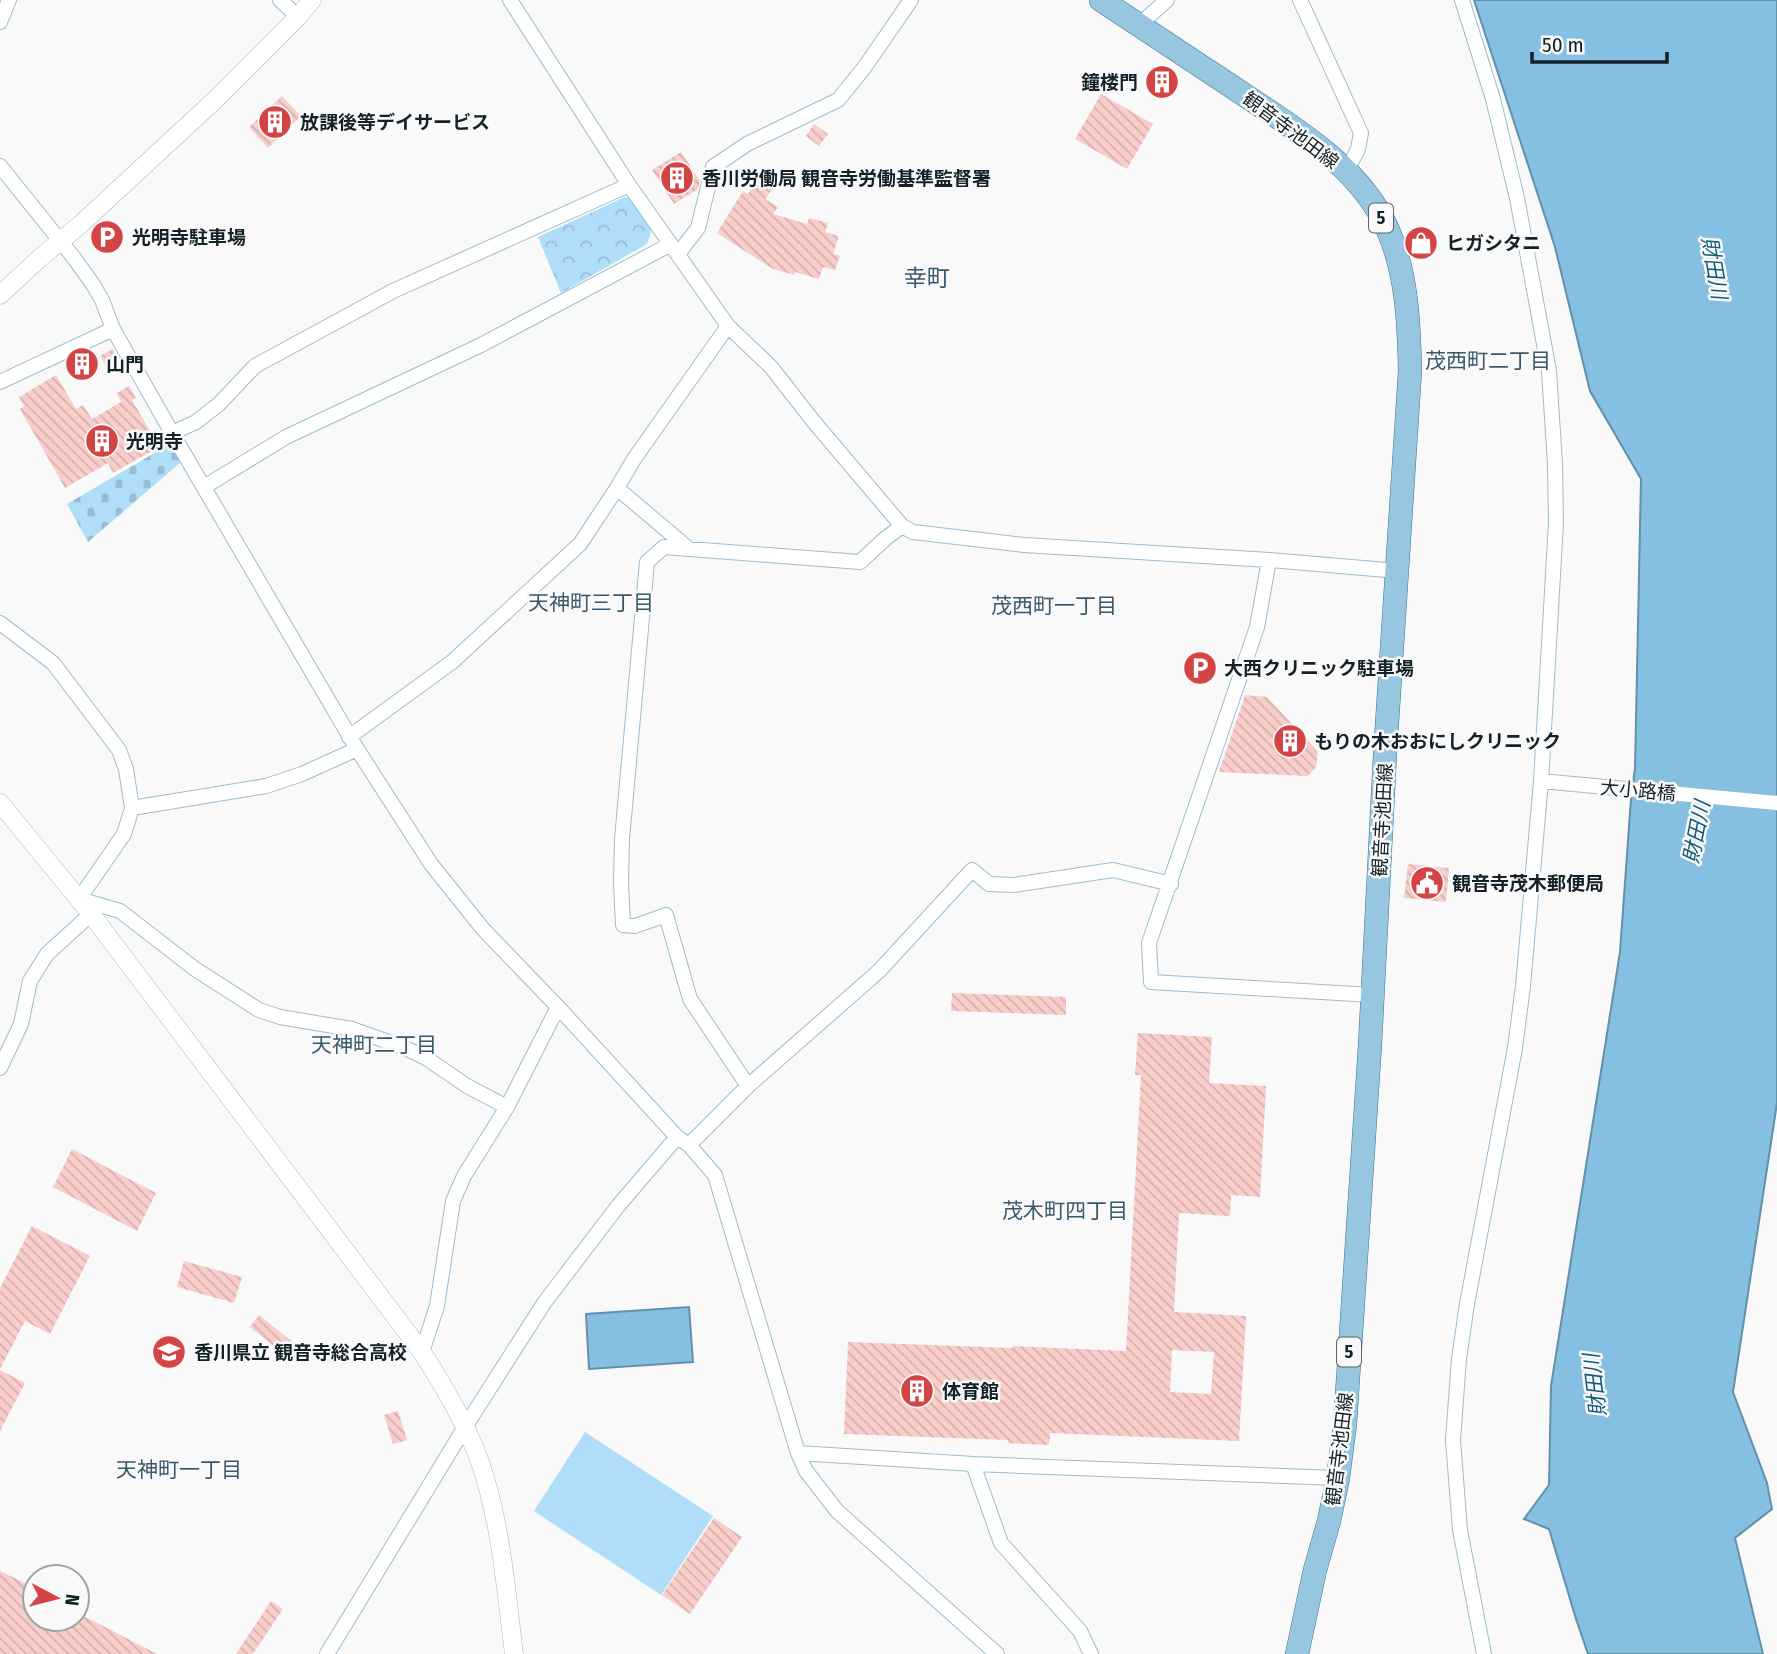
<svg xmlns="http://www.w3.org/2000/svg" width="1777" height="1654" viewBox="0 0 1777 1654" font-family="'Fira Sans Condensed','Noto Sans JP',sans-serif">
  <defs>
    <pattern id="cemetery-stones" width="16" height="16" patternUnits="userSpaceOnUse" patternTransform="scale(1.75)"><rect width="16" height="16" fill="#b0ddf8"/><path d="M2 7V4a2 2 0 0 1 4 0v3zM10 15v-3a2 2 0 0 1 4 0v3z" fill="#96bdd5"/></pattern>
    <pattern id="park-crowns" width="20" height="18" patternUnits="userSpaceOnUse" patternTransform="scale(1.75)"><rect width="20" height="18" fill="#b0ddf8"/><path d="M2 6a3 3 0 1 1 6 0M12 15a3 3 0 1 1 6 0" fill="none" stroke="#96bdd5"/></pattern>
    <pattern id="building-back-hatch" width="6" height="6" patternUnits="userSpaceOnUse" patternTransform="scale(1.75)"><rect width="6" height="6" fill="#f9cdc9"/><path d="M-1 5l2 2M0 0l6 6M5-1l2 2" fill="none" stroke="#d5b0ad"/></pattern>
  </defs>
  <rect width="100%" height="100%" fill="#f9f9f9"/>
  <path fill="url(#cemetery-stones)" d="M 170,444 L 181,462 L 88,542 L 67,504 Z"/>
  <path fill="url(#park-crowns)" d="M 625,197 L 633,199 L 653,227 L 647,244 L 561,293 L 538,237 Z"/>
  <path fill="#b0ddf8" d="M 585,1432 L 713,1516 L 661,1595 L 534,1511 Z"/>
  <path fill="#85bfe1" stroke="#6390aa" stroke-width="2" d="M 1474,0 L 1777,0 L 1777,1103 L 1733,1392 L 1767,1483 L 1772,1509 L 1735,1538 L 1763,1654 L 1588,1654 L 1576,1619 L 1549,1529 L 1524,1519 L 1549,1485 L 1551,1386 L 1620,952 L 1631,799 L 1635,768 L 1641,479 L 1590,391 L 1555,247 Z
    M 689,1307 L 693,1362 L 589,1369 L 586,1314 Z"/>
  <path fill="url(#building-back-hatch)" fill-rule="evenodd" d="M 1159,69 L 1175,80 L 1165,95 L 1149,84 Z
    M 1101,94 L 1153,124 L 1127,169 L 1075,139 Z
    M 282,96 L 301,116 L 268,148 L 249,127 Z
    M 814,124 L 828,134 L 819,146 L 806,136 Z
    M 681,152 L 700,181 L 698,189 L 674,204 L 652,170 Z
    M 765,170 L 779,180 L 765,199 L 778,207 L 773,214 L 807,224 L 809,218 L 828,223 L 825,232 L 839,236 L 833,254 L 840,256 L 835,270 L 823,267 L 819,279 L 795,272 L 794,275 L 773,269 L 717,233 L 743,191 L 748,194 Z
    M 113,349 L 119,362 L 107,368 L 100,356 Z
    M 56,375 L 76,409 L 83,405 L 92,419 L 121,402 L 117,393 L 129,386 L 136,398 L 132,400 L 159,447 L 113,473 L 108,463 L 65,488 L 20,409 L 24,406 L 19,397 Z
    M 1245,695 L 1267,697 L 1318,752 L 1316,767 L 1308,776 L 1219,772 Z
    M 1408,864 L 1449,868 L 1446,902 L 1404,898 Z
    M 952,993 L 1066,997 L 1066,1015 L 951,1011 Z
    M 1138,1033 L 1212,1037 L 1209,1083 L 1266,1086 L 1260,1197 L 1231,1195 L 1230,1216 L 1179,1213 L 1174,1312 L 1246,1316 L 1239,1441 L 1050,1433 L 1049,1445 L 1008,1443 L 1008,1440 L 844,1434 L 848,1342 L 1013,1348 L 1013,1346 L 1126,1351 L 1141,1075 L 1135,1075 ZM 1172,1350 L 1214,1352 L 1211,1394 L 1170,1392 Z
    M 72,1149 L 156,1193 L 137,1231 L 53,1187 Z
    M 32,1226 L 90,1256 L 50,1334 L 25,1321 L 0,1369 L 0,1288 Z
    M 184,1261 L 242,1277 L 234,1303 L 177,1287 Z
    M 259,1315 L 300,1348 L 290,1360 L 250,1327 Z
    M 0,1370 L 25,1383 L 0,1431 Z
    M 398,1411 L 407,1440 L 393,1444 L 384,1415 Z
    M 714,1518 L 742,1537 L 690,1614 L 662,1595 Z
    M 0,1571 L 35,1588 L 35,1619 L 77,1619 L 80,1614 L 157,1654 L 0,1654 Z
    M 271,1601 L 283,1609 L 253,1654 L 236,1654 Z"/>
  <g fill="none" stroke-linecap="round" stroke-linejoin="round">
    <g stroke="#99bdd2" stroke-width="16">
      <path id="minor" d="M 280,0 L 298,17
        M 510,0 L 629,185 L 728,326 L 771,367 L 814,422 L 902,526 L 913,532 L 1024,545 L 1269,560 L 1398,571
        M 1300,0 L 1361,133 L 1358,149 L 1346,172
        M 1462,0 L 1493,99 L 1517,198 L 1549,371 L 1555,464 L 1556,523 L 1541,781 L 1523,986 L 1515,1048 L 1467,1304 L 1459,1359 L 1453,1440 L 1460,1530 L 1484,1654
        M 0,22 L 9,0
        M 1139,25 L 1167,0
        M 0,166 L 74,258 L 92,283 L 102,300 L 113,329 L 172,433 L 357,749 L 431,864 L 483,929 L 558,1007 L 677,1137 L 689,1145 L 715,1175 L 798,1453 L 806,1471 L 837,1511 L 997,1654
        M 678,254 L 698,228 L 713,167 L 747,144 L 838,100 L 864,68 L 911,0
        M 0,382 L 113,329
        M 172,433 L 196,422 L 219,404 L 255,366 L 393,291 L 629,185
        M 204,487 L 286,437 L 481,345 L 671,244
        M 617,488 L 689,549
        M 1269,560 L 1257,627 L 1149,943 L 1151,982 L 1372,995
        M 0,623 L 53,663 L 119,750 L 126,769 L 132,808 L 124,834 L 79,899 L 120,911 L 195,969 L 259,1010 L 280,1017 L 352,1029 L 403,1047 L 426,1058 L 467,1086 L 507,1107
        M 349,737 L 452,662 L 580,544 L 617,488 L 634,459 L 728,326
        M 1541,781 L 1777,803
        M 132,808 L 266,786 L 302,774 L 357,749
        M 0,1068 L 21,1024 L 30,981 L 47,954 L 91,914
        M 748,1086 L 690,999 L 666,915 L 635,926 L 623,925 L 621,884 L 622,839 L 647,562 L 664,547 L 860,562 L 886,538 L 902,526
        M 689,1145 L 748,1086 L 879,971 L 972,870 L 989,884 L 1014,885 L 1113,870 L 1171,884
        M 422,1352 L 437,1306 L 453,1201 L 464,1176 L 507,1107 L 558,1007
        M 798,1453 L 973,1464 L 1338,1478
        M 973,1464 L 1001,1543 L 1080,1631 L 1091,1654
        M 327,1654 L 465,1427 L 544,1303 L 618,1206 L 677,1137"/>
    </g>
    <g stroke="#99bdd2" stroke-width="19">
      <path id="tertiary" d="M 0,295 L 40,258 L 81,224 L 216,99 L 298,17 L 312,0
        M 0,803 L 91,914 L 422,1352 C 444,1387 466,1423 480,1462 C 501,1523 506,1590 514,1654"/>
    </g>
    <g stroke="#3c7492" stroke-width="24">
      <path id="primary" d="M 1101,0 C 1145,29 1189,58 1234,88 C 1290,126 1360,165 1388,230 C 1407,274 1409,323 1410,371 L 1385,754 L 1370,1045 L 1345,1424 L 1338,1478 L 1329,1521 L 1315,1570 L 1297,1654"/>
    </g>
    <use href="#minor" stroke="#fff" stroke-width="14"/>
    <use href="#tertiary" stroke="#fff" stroke-width="18"/>
    <use href="#primary" stroke="#97c6e0" stroke-width="23"/>
  </g>
  <defs>
    <g id="building-disc" transform="scale(1.75)"><circle r="9.5" fill="#d44445" stroke="#f9f9f9"/><path d="M-4-6H4V6H1V3H-1V6H-4ZM-2.5-4.3h1.7v1.8h-1.7ZM.8-4.3h1.7v1.8H.8ZM-2.5-1h1.7V.8h-1.7ZM.8-1h1.7V.8H.8Z" fill="#fff"/></g>
    <g id="parking-disc" transform="scale(1.75)"><circle r="9.5" fill="#d44445" stroke="#f9f9f9"/><path d="M-3.5-5.5H1a3.5 3.5 0 0 1 0 7H-1V5.5H-3.5ZM-1-3.4V-.6H.8a1.4 1.4 0 0 0 0-2.8Z" fill="#fff"/></g>
    <g id="shop-disc" transform="scale(1.75)"><circle r="9.5" fill="#d44445" stroke="#f9f9f9"/><path d="M-5-2.5h2.3a2.7 3.5 0 0 1 5.4 0H5L5.5 6h-11ZM-1.5-2.5h3a1.5 2.3 0 0 0-3 0Z" fill="#fff"/></g>
    <g id="civic-disc" transform="scale(1.75)"><circle r="9.5" fill="#d44445" stroke="#f9f9f9"/><path d="M-.6-6.5H3V-4.5H.6V-3L4-1V1h2V6H-6V1h2V-1L-.6-3ZM-1.2 2.5V6h2.4V2.5Z" fill="#fff"/></g>
    <g id="school-disc" transform="scale(1.75)"><circle r="9.5" fill="#d44445" stroke="#f9f9f9"/><path d="M0-5L7-2L0 1L-7-2ZM-4 1L0 2.5L4 1V4Q0 6-4 4Z" fill="#fff"/></g>
  </defs>
  <g fill-rule="evenodd">
    <use href="#building-disc" x="1162" y="82"/>
    <use href="#building-disc" x="275" y="122"/>
    <use href="#building-disc" x="677" y="178"/>
    <use href="#parking-disc" x="107" y="237"/>
    <use href="#shop-disc" x="1421" y="243"/>
    <use href="#building-disc" x="82" y="364"/>
    <use href="#building-disc" x="102" y="441"/>
    <use href="#parking-disc" x="1200" y="668"/>
    <use href="#building-disc" x="1290" y="741"/>
    <use href="#civic-disc" x="1427" y="883"/>
    <use href="#school-disc" x="169" y="1352"/>
    <use href="#building-disc" x="917" y="1391"/>
  </g>
  <g text-anchor="middle" stroke-width="5" stroke-linejoin="round" paint-order="stroke">
    <g fill="#f9f9f9" stroke="#586267" stroke-width="2">
      <rect x="1369" y="203.5" width="24" height="29" rx="5"/>
      <rect x="1337" y="1337.5" width="24" height="29" rx="5"/>
    </g>
    <g font-size="18" font-weight="bold" fill="#132129">
      <text x="1381" y="224">5</text>
      <text x="1349" y="1358">5</text>
    </g>
    <g font-size="19" font-weight="bold" fill="#132129" stroke="#f9f9f9" text-anchor="start">
      <text x="1138" y="89" text-anchor="end">鐘楼門</text>
      <text x="300" y="129">放課後等デイサービス</text>
      <text x="702" y="185">香川労働局 観音寺労働基準監督署</text>
      <text x="132" y="244">光明寺駐車場</text>
      <text x="1446" y="250">ヒガシタニ</text>
      <text x="106" y="371">山門</text>
      <text x="126" y="448">光明寺</text>
      <text x="1224" y="675">大西クリニック駐車場</text>
      <text x="1314" y="748">もりの木おおにしクリニック</text>
      <text x="1452" y="890">観音寺茂木郵便局</text>
      <text x="194" y="1359">香川県立 観音寺総合高校</text>
      <text x="942" y="1398">体育館</text>
    </g>
    <g font-size="19" fill="#132129" stroke="#f9f9f9">
      <text transform="translate(1291 130) rotate(37)" y="7">観音寺池田線</text>
      <text transform="translate(1638 790) rotate(5)" y="7">大小路橋</text>
      <text transform="translate(1382 820) rotate(-87)" y="7">観音寺池田線</text>
      <text transform="translate(1339 1449) rotate(-83)" y="7">観音寺池田線</text>
    </g>
    <g font-size="21" font-style="italic" fill="#11597a" stroke="#f9f9f9">
      <text transform="translate(1714 268) rotate(80)" y="7">財田川</text>
      <text transform="translate(1697 832) rotate(-79)" y="7">財田川</text>
      <text transform="translate(1595 1385) rotate(-97)" y="7">財田川</text>
    </g>
    <g font-size="21" fill="#38596c" stroke="#f9f9f9">
      <text x="1488" y="368">茂西町二丁目</text>
      <text x="591" y="610">天神町三丁目</text>
      <text x="1054" y="613">茂西町一丁目</text>
      <text x="374" y="1052">天神町二丁目</text>
      <text x="1065" y="1218">茂木町四丁目</text>
      <text x="179" y="1477">天神町一丁目</text>
    </g>
    <g font-size="23" fill="#38596c" stroke="#f9f9f9">
      <text x="927" y="286">幸町</text>
    </g>
  </g>
  <g transform="translate(56 1598) rotate(97)"><circle r="33" fill="#f9f9f9" stroke="#9da3a6" stroke-width="2"/>
  <path d="M0-5L12 26L0 18L-12 26Z" fill="#d44445"/>
  <text y="-10" font-size="19" font-weight="bold" text-anchor="middle" fill="#132129">N</text>
  </g>
  <path d="M1532 52v10h135v-10" fill="none" stroke="#132129" stroke-width="3.5"/>
  <text x="1542" y="52" font-size="21" fill="#132129" stroke="#f9f9f9" stroke-width="5" paint-order="stroke">50 m</text>
</svg>
